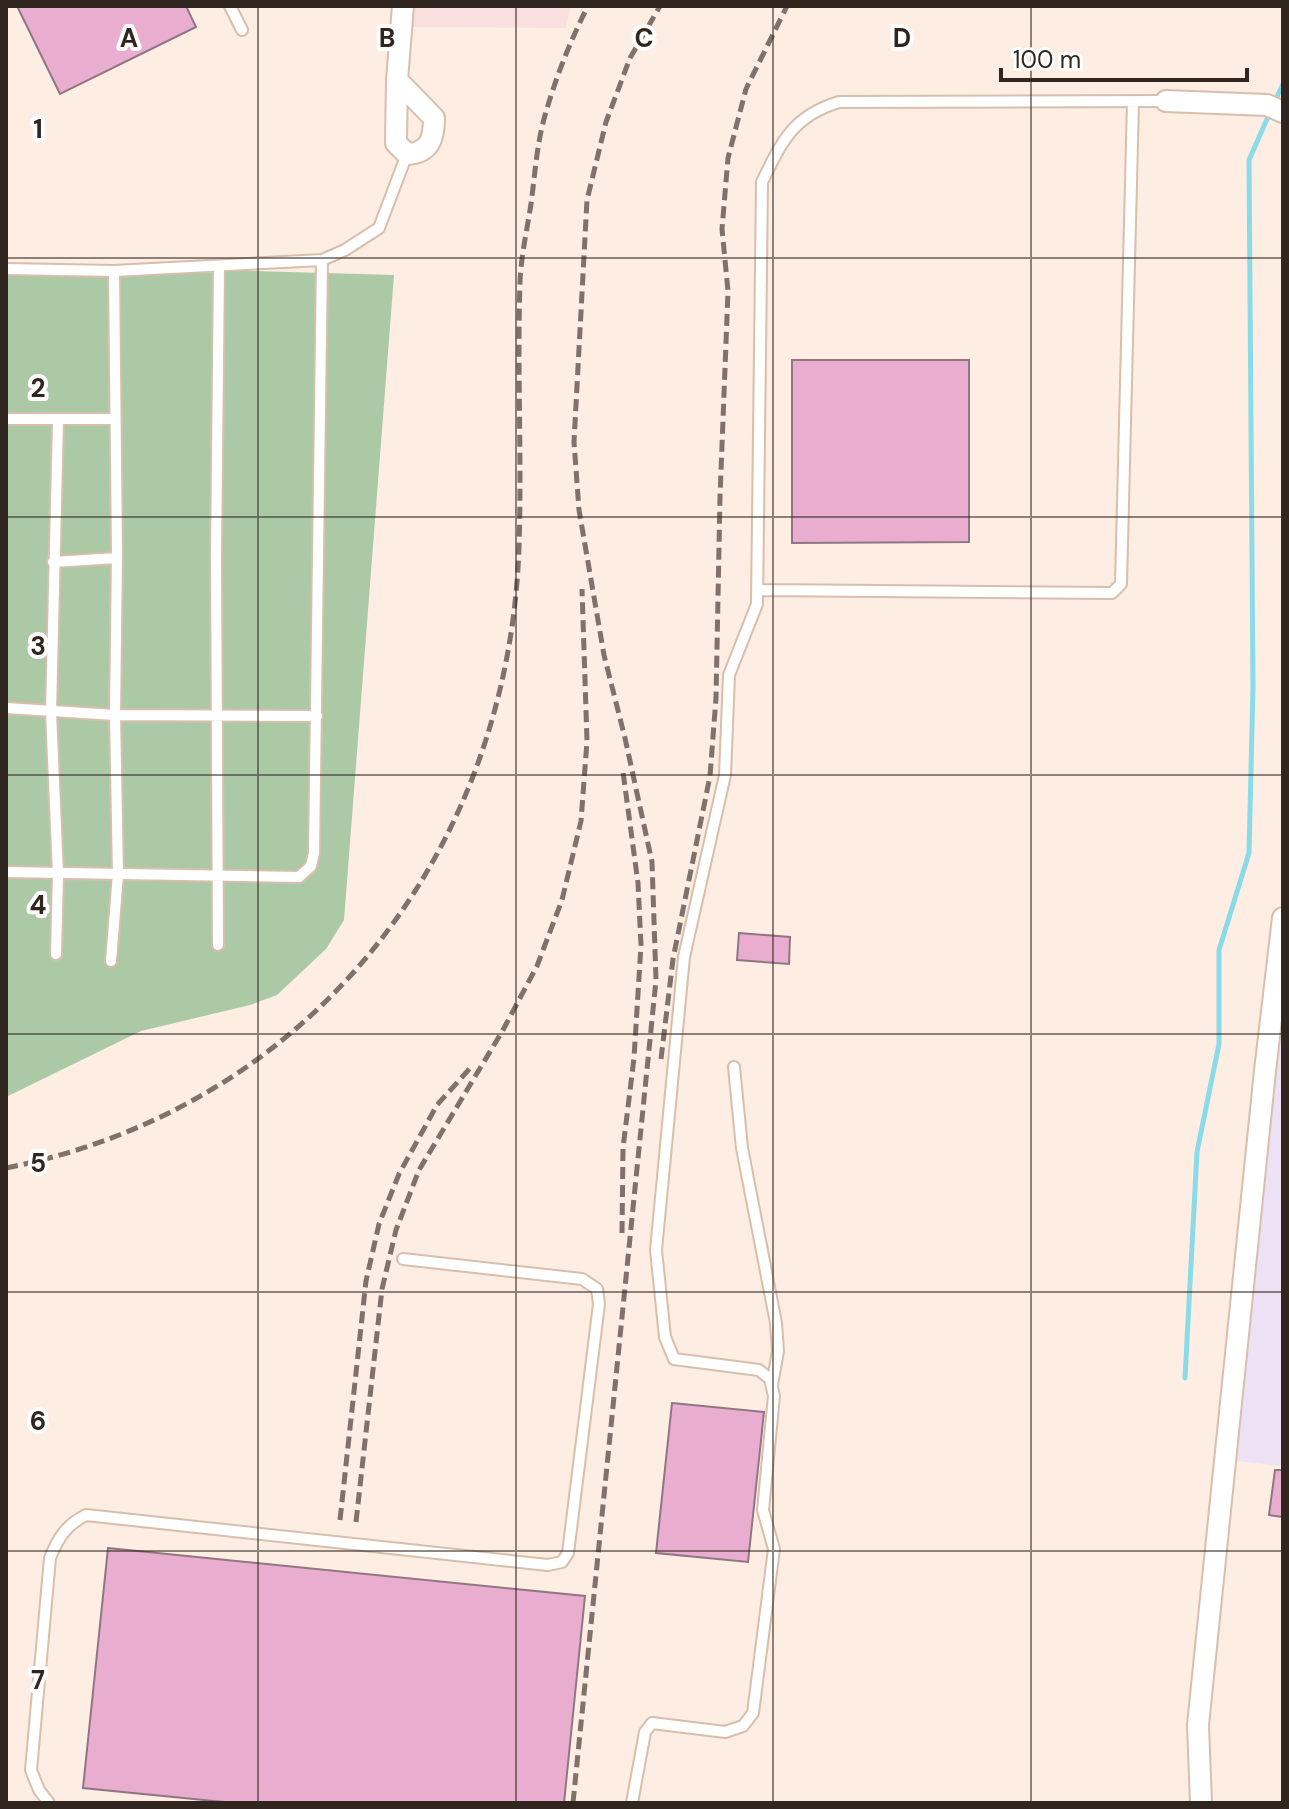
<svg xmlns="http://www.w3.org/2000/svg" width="1289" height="1809" viewBox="0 0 1289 1809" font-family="'DM Sans',sans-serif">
  <rect width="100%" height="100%" fill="#fdede3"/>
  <path fill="#fadfdf" d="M 415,6 L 571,6 L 566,28 L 413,27 Z"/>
  <path fill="#ede1f6" d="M 1283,1011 L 1283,1466 L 1237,1461 Z"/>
  <path fill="#acc9a6" d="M 6,264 L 394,275 L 344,920 L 326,949 L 277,995 L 250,1005 L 141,1031 L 6,1097 Z"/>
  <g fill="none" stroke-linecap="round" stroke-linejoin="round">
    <path stroke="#8adbe7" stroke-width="5" d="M 1275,101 L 1283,84
      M 1185,1378 L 1197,1152 L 1219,1044 L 1219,950 L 1249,853 L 1253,687 L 1249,160 L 1271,110"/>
  </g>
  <path fill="#e9aecf" stroke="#907684" stroke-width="2" d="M 17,6 L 186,6 L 196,27 L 60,94 Z
    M 792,360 L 969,360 L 969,542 L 792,543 Z
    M 739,933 L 790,937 L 789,964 L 737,960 Z
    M 672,1403 L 764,1412 L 748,1562 L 656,1553 Z
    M 1275,1470 L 1283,1470 L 1283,1517 L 1269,1515 Z
    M 108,1548 L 585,1596 L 564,1803 L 234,1803 L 83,1788 Z"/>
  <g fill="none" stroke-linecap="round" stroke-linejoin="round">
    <g stroke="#d8bead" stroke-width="14">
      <path id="lane" d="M 230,6 L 242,30
        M 6,269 L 114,271 L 322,260 L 345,250 L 379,228 L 407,154
        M 6,419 L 115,419
        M 53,562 L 117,558
        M 757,590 L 1112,593 L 1121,584 L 1133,102
        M 6,708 L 115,715 L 317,716
        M 6,872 L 299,877 L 311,866 L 314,853 L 322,260
        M 218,945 L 216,556 L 219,267
        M 56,954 L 58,874 L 51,712 L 58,421
        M 111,961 L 118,874 L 115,715 L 117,554 L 114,271
        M 734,1067 L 742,1148 L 776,1323 L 778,1351 L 772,1385
        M 49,1803 L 39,1790 L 31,1770 L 50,1558 C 58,1538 66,1525 86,1515 L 548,1565 L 562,1562 L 568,1553 L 599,1304 L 597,1289 L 582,1279 L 403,1259
        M 632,1803 L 645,1732 L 652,1723 L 725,1732 L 743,1726 L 753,1713 L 774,1549 L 763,1510 L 774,1396 L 770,1379 L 759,1370 L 674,1359 L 665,1337 L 656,1250 L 684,957 L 725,775 L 729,675 L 757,604 L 762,182 C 782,141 793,116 839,102 L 1166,101"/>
    </g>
    <g stroke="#d8bead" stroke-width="24">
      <path id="street" d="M 397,80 L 434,118 C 434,138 430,153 407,154 L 396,143 L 397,80 L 403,6
        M 1166,101 L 1267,105 L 1283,112
        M 1201,1803 L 1198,1725 L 1265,1071 L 1283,918"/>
    </g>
    <use href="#lane" stroke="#fff" stroke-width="10"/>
    <use href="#street" stroke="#fff" stroke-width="20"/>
    <path stroke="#7e726a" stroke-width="5" stroke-dasharray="12 6" stroke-linecap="butt" d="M 661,1059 L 673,959 L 710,776 L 716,698 L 720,497 L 728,291 L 722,229 L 728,158 L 746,89 L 787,6
      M 6,1168 C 310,1108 509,853 519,547 C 522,459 517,370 520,282 C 521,256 527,230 531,204 C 535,174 537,141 546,112 C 556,77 571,39 588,6
      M 622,1233 L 623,1148 L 634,1058 L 641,945 L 638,883 L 623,772
      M 340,1520 L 366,1281 L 379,1224 L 399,1174 L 437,1105 L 472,1066
      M 356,1522 L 382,1289 L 396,1230 L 419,1170 L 503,1030 L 537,966 L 562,900 L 581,821 L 587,741 L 582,589
      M 573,1803 L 656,980 L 652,862 L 625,738 L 604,655 L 579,510 L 574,442 L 587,200 L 606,122 L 630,58 L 660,6"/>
  </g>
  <path fill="none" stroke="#30261f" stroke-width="2" stroke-opacity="0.55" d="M 258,6 L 258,1803M 516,6 L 516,1803M 773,6 L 773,1803M 1031,6 L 1031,1803M 6,258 L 1283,258M 6,517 L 1283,517M 6,775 L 1283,775M 6,1034 L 1283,1034M 6,1292 L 1283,1292M 6,1551 L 1283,1551"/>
  <g font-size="26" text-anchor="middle" font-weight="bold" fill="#30261f" stroke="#fefefe" stroke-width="8" stroke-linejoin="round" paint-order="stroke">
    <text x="129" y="47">A</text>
    <text x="387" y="47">B</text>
    <text x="644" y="47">C</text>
    <text x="902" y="47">D</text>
    <text x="38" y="138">1</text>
    <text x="38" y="397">2</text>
    <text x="38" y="655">3</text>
    <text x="38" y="914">4</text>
    <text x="38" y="1172">5</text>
    <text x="38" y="1430">6</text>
    <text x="38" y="1689">7</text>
  </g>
  <rect width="1289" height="1809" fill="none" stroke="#30261f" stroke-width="16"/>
  <path d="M1001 68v12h246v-12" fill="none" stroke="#30261f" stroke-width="4"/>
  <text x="1013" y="68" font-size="24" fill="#30261f" stroke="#fefefe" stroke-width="6" paint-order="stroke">100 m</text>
</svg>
